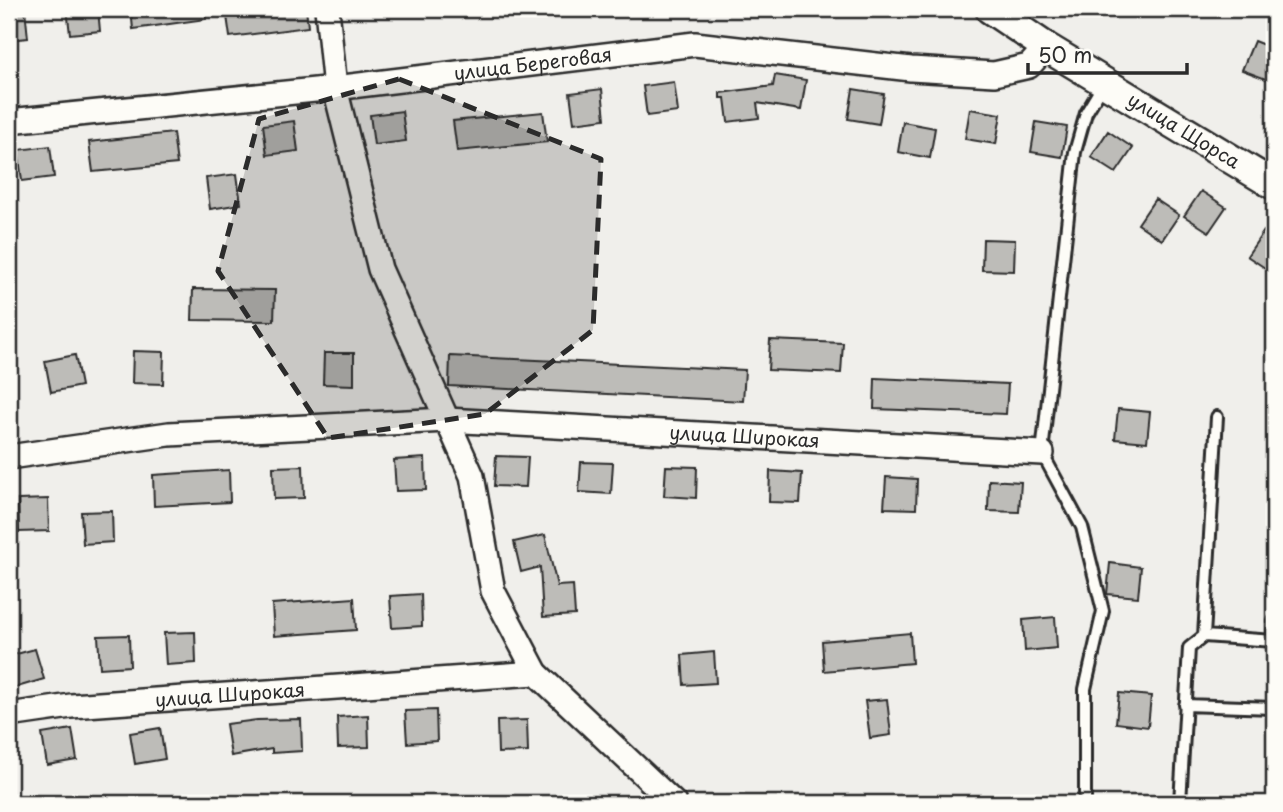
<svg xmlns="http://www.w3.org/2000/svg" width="1283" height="812" viewBox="0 0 1283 812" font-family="'Playpen Sans',sans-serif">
  <rect width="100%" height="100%" fill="#f0efeb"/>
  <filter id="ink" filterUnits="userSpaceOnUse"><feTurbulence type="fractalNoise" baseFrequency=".0143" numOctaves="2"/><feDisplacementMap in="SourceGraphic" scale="14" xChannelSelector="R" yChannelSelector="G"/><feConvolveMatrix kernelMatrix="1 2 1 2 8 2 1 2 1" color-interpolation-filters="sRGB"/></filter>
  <g filter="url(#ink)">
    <path fill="#bdbcb8" stroke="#2b2b2b" stroke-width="2" d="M 9,9 L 25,9 L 28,38 L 9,40 Z
      M 67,9 L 98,9 L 100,31 L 70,34 Z
      M 131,9 L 206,9 L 206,19 L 133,29 Z
      M 226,9 L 306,9 L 308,27 L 230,37 Z
      M 1254,41 L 1274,49 L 1274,72 L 1271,81 L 1242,70 Z
      M 775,75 L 806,80 L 801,110 L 757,103 L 759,118 L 728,122 L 725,98 L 720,98 L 720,93 L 773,86 Z
      M 674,82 L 678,112 L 647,116 L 643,86 Z
      M 602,89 L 605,119 L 574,123 L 570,93 Z
      M 853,89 L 884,94 L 879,124 L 848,119 Z
      M 970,109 L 1001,114 L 996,144 L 965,139 Z
      M 402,111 L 406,141 L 374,145 L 370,115 Z
      M 543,112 L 547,142 L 457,151 L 453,121 Z
      M 294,121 L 298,151 L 267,155 L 263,125 Z
      M 903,122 L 935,128 L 930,158 L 898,152 Z
      M 1036,122 L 1067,127 L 1062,157 L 1031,152 Z
      M 1108,131 L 1133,148 L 1116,173 L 1091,157 Z
      M 173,133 L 177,164 L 93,172 L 89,142 Z
      M 50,146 L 54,177 L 22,181 L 18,150 Z
      M 237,174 L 241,204 L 210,209 L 206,178 Z
      M 1201,191 L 1226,207 L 1209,232 L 1184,216 Z
      M 1155,199 L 1179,215 L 1162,240 L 1138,224 Z
      M 1264,231 L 1274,238 L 1274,274 L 1247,256 Z
      M 983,239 L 1015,240 L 1014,271 L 982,270 Z
      M 193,289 L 275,290 L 274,321 L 192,320 Z
      M 770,340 L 843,343 L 841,373 L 768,370 Z
      M 133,351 L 164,352 L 163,384 L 132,383 Z
      M 324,353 L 354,353 L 354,385 L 323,384 Z
      M 75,355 L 81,386 L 51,392 L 45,361 Z
      M 450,356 L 745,370 L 743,401 L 449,386 Z
      M 875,378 L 1008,384 L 1006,414 L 874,409 Z
      M 1118,409 L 1150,412 L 1147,442 L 1115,439 Z
      M 496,456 L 528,457 L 526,487 L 494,486 Z
      M 425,458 L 426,490 L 396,491 L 394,460 Z
      M 581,462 L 613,463 L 611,494 L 579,492 Z
      M 303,466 L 304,498 L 274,499 L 273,467 Z
      M 666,466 L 697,467 L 696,498 L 664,496 Z
      M 229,470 L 230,502 L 154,506 L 153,475 Z
      M 770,471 L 802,473 L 800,503 L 769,502 Z
      M 886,477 L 917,479 L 916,509 L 884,508 Z
      M 989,480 L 1021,482 L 1019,512 L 988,511 Z
      M 48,499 L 49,531 L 19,532 L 18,500 Z
      M 112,511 L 113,542 L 83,544 L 81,512 Z
      M 545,535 L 557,586 L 573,585 L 575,615 L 543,617 L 540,567 L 521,572 L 514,542 Z
      M 1110,563 L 1141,567 L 1138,597 L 1107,594 Z
      M 421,594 L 422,626 L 392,628 L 390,596 Z
      M 354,598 L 356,630 L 274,636 L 272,604 Z
      M 1055,617 L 1057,648 L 1025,651 L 1023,620 Z
      M 195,632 L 196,663 L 166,665 L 164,633 Z
      M 910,633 L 912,663 L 824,671 L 822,641 Z
      M 129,635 L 130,666 L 100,668 L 98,636 Z
      M 35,649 L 44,679 L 14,688 L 9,656 Z
      M 714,652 L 716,683 L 684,685 L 682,655 Z
      M 1119,693 L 1151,696 L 1148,727 L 1116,723 Z
      M 887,699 L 891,735 L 870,738 L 865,701 Z
      M 436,710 L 437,741 L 407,743 L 405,711 Z
      M 368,715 L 369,747 L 338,748 L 337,717 Z
      M 301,719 L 302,751 L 272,753 L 272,749 L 231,756 L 226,724 L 257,720 Z
      M 527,720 L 528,752 L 498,753 L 497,721 Z
      M 160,728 L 165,759 L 135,764 L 130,733 Z
      M 72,729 L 77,760 L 47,765 L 42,734 Z"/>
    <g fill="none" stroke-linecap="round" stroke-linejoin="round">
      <g stroke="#2b2b2b" stroke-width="16">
        <path id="service" d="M 1204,636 L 1274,641
          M 1273,641 L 1274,621
          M 1185,705 L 1274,708
          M 1085,803 L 1085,689 L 1103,611 L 1082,527 L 1042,453 L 1075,152 L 1086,113 L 1104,83
          M 1180,803 L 1189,648 L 1204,636 L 1217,417"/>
      </g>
      <g stroke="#2b2b2b" stroke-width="28">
        <g id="minor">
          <path d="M 327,9 L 335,88 L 380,269 L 472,476 L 493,591 L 536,673 L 674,803"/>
          <path id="s1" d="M 9,121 L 335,88 L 695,44 L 911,69 L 994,74 L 1029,66 L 1046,47"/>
          <path id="s2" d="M 9,457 L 169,434 L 447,420 L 1042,453"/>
          <path id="s3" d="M 9,715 L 71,706 L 536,673"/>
        </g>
      </g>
      <g stroke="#2b2b2b" stroke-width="33">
        <g id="tertiary">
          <path id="s4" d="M 990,9 L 1046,47 L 1274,185"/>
        </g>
      </g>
      <use href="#service" stroke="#fdfcf7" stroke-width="10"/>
      <use href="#minor" stroke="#fdfcf7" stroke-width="23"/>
      <use href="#tertiary" stroke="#fdfcf7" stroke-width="28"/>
    </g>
  </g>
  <path fill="#2b2b2b" fill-opacity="0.2" stroke="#2b2b2b" stroke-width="5" stroke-dasharray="14 9" stroke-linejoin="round" d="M 399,79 L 601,159 L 593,330 L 485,414 L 328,438 L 218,271 L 259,119 Z"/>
  <g text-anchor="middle" stroke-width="5" stroke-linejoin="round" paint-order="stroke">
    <g font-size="19" fill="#2b2b2b" stroke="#fdfcf7">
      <text dy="7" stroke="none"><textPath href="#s1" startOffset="527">улица Береговая</textPath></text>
      <text dy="7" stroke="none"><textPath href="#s4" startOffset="229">улица Щорса</textPath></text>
      <text dy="7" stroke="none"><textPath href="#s2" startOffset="738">улица Широкая</textPath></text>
      <text dy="7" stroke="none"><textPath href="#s3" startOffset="222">улица Широкая</textPath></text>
    </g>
  </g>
  <rect width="1283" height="812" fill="none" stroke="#fdfcf7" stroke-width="35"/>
  <rect x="18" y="18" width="1248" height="777" fill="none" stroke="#2b2b2b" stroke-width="2.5" filter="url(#ink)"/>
  <path d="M1028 63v10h159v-10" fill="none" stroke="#2b2b2b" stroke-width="3.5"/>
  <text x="1038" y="63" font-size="21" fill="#2b2b2b" stroke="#fdfcf7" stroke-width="5" paint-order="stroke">50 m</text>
</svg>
